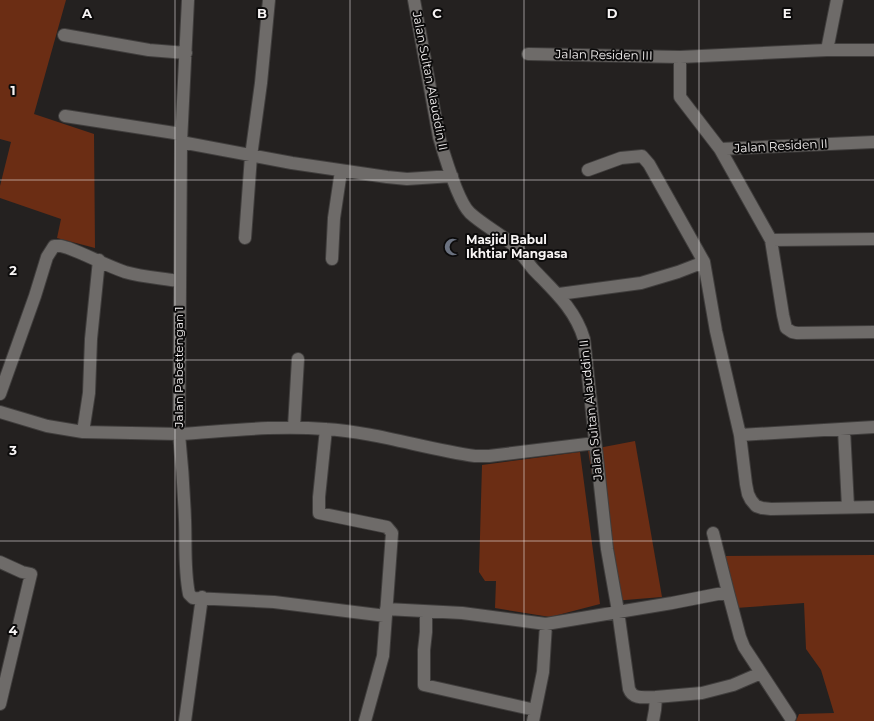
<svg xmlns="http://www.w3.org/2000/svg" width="874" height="721" viewBox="0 0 874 721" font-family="Montserrat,sans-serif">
  <rect width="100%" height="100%" fill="#242120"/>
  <path fill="#6b2d14" d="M 0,0 L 66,0 L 34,114 L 94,134 L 95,248 L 57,238 L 61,219 L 0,198 L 0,186 L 11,142 L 0,139 Z
    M 635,441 L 662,597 L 613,601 L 588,450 Z
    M 580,452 L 600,604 L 550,617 L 495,608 L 496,581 L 485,581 L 479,572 L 482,465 Z
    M 874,555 L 874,721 L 796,721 L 799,714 L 834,713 L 821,670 L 806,649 L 804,603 L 736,608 L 723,556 Z"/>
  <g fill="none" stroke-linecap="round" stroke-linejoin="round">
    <g stroke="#403e3d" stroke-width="14">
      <path id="street" d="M 188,0 L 181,142 L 179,434 C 227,431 276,425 325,429 C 376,432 425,449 475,456 L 489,456 L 595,443
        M 414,0 L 439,137 C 444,154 458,202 470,213 C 481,223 495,231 507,240 C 517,247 525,259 533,269 C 554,291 575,309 584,339 L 607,549 L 618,611 L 629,689 C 633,700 645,697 656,697 L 655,710 L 653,721
        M 837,0 L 827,50 L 874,50
        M 64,35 L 149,50 L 186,53
        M 827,50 L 680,57 L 680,97 L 720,149 L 771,240 L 783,315 L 786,328 L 792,332 L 797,333 L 874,332
        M 528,54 L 680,57
        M 65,116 L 181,134
        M 181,142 L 292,163 L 387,177 L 407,179 L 452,176
        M 720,149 L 874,142
        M 588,170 L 621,158 L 642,156 L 649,164 L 704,262 L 716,331 L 740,435 L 746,484 L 748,494 L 751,500 L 756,506 L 762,508 L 771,509 L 874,507
        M 245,238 L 251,156 L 261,83 L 269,0
        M 771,240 L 874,239
        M 332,259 L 334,218 L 341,171
        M 559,294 L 641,283 L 678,272 L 704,262
        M 0,394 L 35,296 L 47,257 L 54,246 L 61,246 L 68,248 C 87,255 105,265 125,272 C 142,277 161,278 179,281
        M 0,412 L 47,426 L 83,432 L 179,434 C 182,463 184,491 185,520 C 186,545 184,569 189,594 L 193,598 L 274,602 L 386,616
        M 294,427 L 298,359
        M 326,429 L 319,497 L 319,513 L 387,527 L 392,533 L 383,656 L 365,721
        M 844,429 L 848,507
        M 83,432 L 89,393 L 91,339 L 99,260
        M 740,435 L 874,427
        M 713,533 L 728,592
        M 0,562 L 22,572 L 31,574 L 0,704
        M 386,609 L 462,613 L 546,624 L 672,603 L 728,592 L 740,637 L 744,647 L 790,717
        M 426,612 L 426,632 L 424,650 L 424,685 L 535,710
        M 656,697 L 702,693 L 733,685 L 761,673
        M 185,721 L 202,597
        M 533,721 L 543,672 L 546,624"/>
    </g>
    <use href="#street" stroke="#6e6b69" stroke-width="12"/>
  </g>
  <path fill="none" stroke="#f7f4f4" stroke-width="1" stroke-opacity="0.55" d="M 175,0 L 175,721M 350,0 L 350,721M 524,0 L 524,721M 699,0 L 699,721M 0,180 L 874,180M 0,360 L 874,360M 0,541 L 874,541"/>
  <defs>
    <g id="mosque-bare" transform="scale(1.38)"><path d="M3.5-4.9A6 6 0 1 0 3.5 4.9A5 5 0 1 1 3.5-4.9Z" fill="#6b7280" stroke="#0c0b0b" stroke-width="2.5" paint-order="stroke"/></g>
  </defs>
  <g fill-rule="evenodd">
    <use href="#mosque-bare" x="453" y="247"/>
  </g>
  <g text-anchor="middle" stroke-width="4" stroke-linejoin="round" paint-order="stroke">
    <g font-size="12" fill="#f7f4f4" stroke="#0c0b0b">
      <text transform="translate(604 55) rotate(1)" y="4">Jalan Residen III</text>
      <text transform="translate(430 81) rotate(79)" y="4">Jalan Sultan Alauddin II</text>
      <text transform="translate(781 146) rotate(-3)" y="4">Jalan Residen II</text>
      <text transform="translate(179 367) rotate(-90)" y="4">Jalan Pabettengan 1</text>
      <text transform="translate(591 410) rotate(-96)" y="4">Jalan Sultan Alauddin II</text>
    </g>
    <g font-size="12" font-weight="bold" fill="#f7f4f4" stroke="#0c0b0b" text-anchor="start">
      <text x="466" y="244">Masjid Babul<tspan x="466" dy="14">Ikhtiar Mangasa</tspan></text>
    </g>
  </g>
  <g font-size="13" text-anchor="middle" font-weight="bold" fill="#f7f4f4" stroke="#0c0b0b" stroke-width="4" stroke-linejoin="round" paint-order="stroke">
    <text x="87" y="18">A</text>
    <text x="262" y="18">B</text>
    <text x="437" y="18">C</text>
    <text x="612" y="18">D</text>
    <text x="787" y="18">E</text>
    <text x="13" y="95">1</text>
    <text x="13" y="275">2</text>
    <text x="13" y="455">3</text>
    <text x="13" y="635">4</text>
  </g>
</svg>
